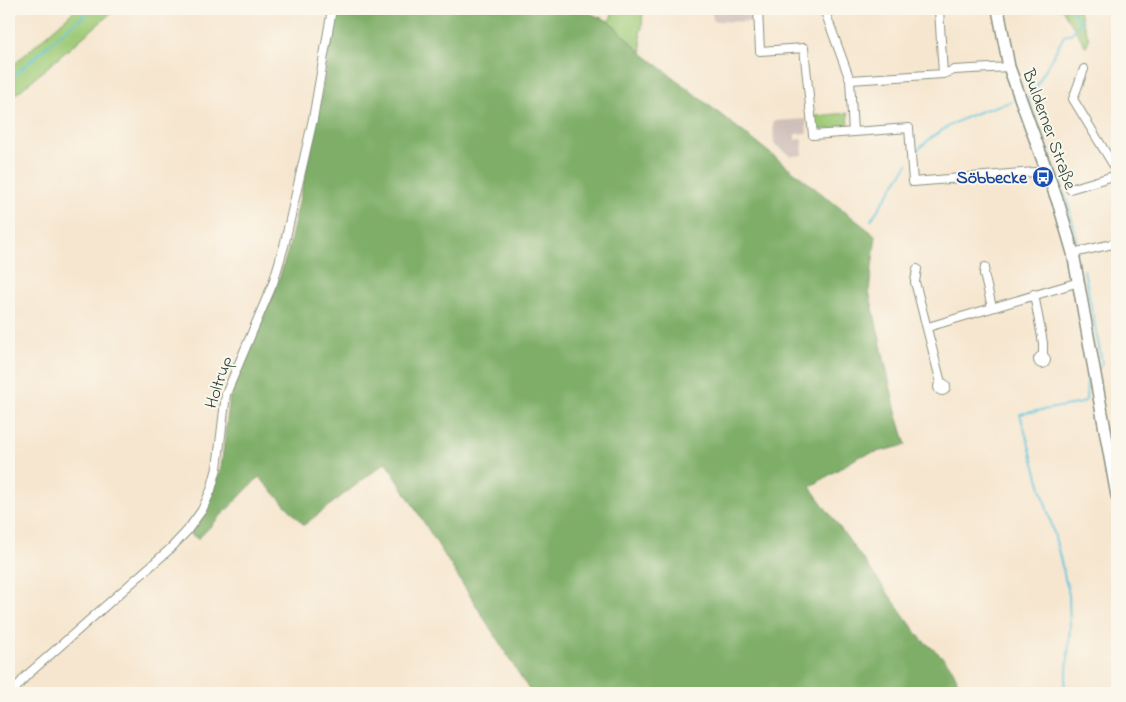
<svg xmlns="http://www.w3.org/2000/svg" width="1126" height="702" viewBox="0 0 1126 702" font-family="'Indie Flower',sans-serif">
  <rect width="100%" height="100%" fill="#fbf7ec"/>
  <filter id="ink" filterUnits="userSpaceOnUse"><feTurbulence type="fractalNoise" baseFrequency=".02" numOctaves="2"/><feDisplacementMap in="SourceGraphic" scale="10" xChannelSelector="R" yChannelSelector="G"/><feConvolveMatrix kernelMatrix="1 2 1 2 8 2 1 2 1" color-interpolation-filters="sRGB"/></filter>
  <filter id="wash" filterUnits="userSpaceOnUse"><feTurbulence type="fractalNoise" baseFrequency=".0096" numOctaves="4" result="noise"/><feDisplacementMap in="SourceGraphic" scale="20" xChannelSelector="R" yChannelSelector="G"/><feGaussianBlur stdDeviation="1.12" result="paint"/><feColorMatrix in="noise" values="0 0 0 0 0 0 0 0 0 0 0 0 0 0 0 0 0 1.4 0 .05"/><feComposite in="paint" operator="in"/></filter>
  <g filter="url(#wash)">
    <rect width="100%" height="100%" fill="#f6e6cf"/>
    <path fill="#cfc0ba" d="M 712,9 L 754,9 L 755,22 L 713,21 Z
      M 806,119 L 807,133 L 795,134 L 795,140 L 802,139 L 803,155 L 791,156 L 774,144 L 773,121 Z"/>
    <path fill="#9eca77" stroke="#5e8456" d="M 76,9 L 116,9 L 9,100 L 9,69 Z
      M 615,9 L 643,9 L 642,29 L 640,30 L 642,53 L 609,21 Z
      M 1062,9 L 1078,9 L 1089,39 L 1086,47 Z
      M 848,113 L 849,127 L 815,130 L 815,116 Z"/>
    <path fill="#7eae68" stroke="#4e764e" d="M 336,9 L 585,9 L 589,13 L 609,21 L 642,53 L 876,236 L 869,291 L 896,412 L 906,445 L 860,456 L 810,487 L 922,640 C 943,657 956,665 960,693 L 531,693 L 386,462 L 304,525 L 259,477 L 198,539 L 189,533 L 205,511 L 221,468 L 230,396 L 277,285 L 289,247 L 317,120 Z"/>
    <g fill="none" stroke-linecap="round" stroke-linejoin="round">
      <path stroke="#60c5dd" stroke-width="2" d="M 9,80 L 68,28 L 93,9
        M 1028,98 L 1037,91 L 1037,85 L 1064,36 L 1072,33 L 1081,22 L 1071,9
        M 1028,99 L 1067,201 L 1078,242
        M 915,153 C 940,125 976,111 1011,102
        M 871,220 L 908,164
        M 1084,270 L 1102,362 L 1100,367
        M 1063,693 L 1067,672 L 1070,626 L 1069,595 L 1055,537 L 1020,414 L 1082,403 L 1086,400 L 1087,378"/>
    </g>
  </g>
  <g filter="url(#ink)">
    <g fill="none" stroke-linecap="round" stroke-linejoin="round">
      <g stroke="#8a9282" stroke-width="10">
        <path id="street" d="M 758,9 L 760,51 L 804,48 L 813,135 L 909,128 L 913,182 L 1047,171
          M 824,9 L 850,80 L 943,74 L 954,70 L 1009,67
          M 939,9 L 943,74
          M 1116,9 L 1117,10
          M 1084,69 L 1073,99 L 1117,171
          M 850,80 L 853,132
          M 1070,189 L 1117,175
          M 1073,253 L 1117,243
          M 985,267 L 984,274 L 992,307
          M 917,269 L 915,282 L 941,383
          M 1034,294 L 1043,343 L 1043,356
          M 928,327 L 1079,282
          M1038 360a4 4 0 1 1 8 0a4 4 0 1 1-8 0Z
          M938 387a4 4 0 1 1 8 0a4 4 0 1 1-8 0Z
          M 12,693 L 26,676 L 170,549 L 187,531 L 202,510 L 211,490 L 217,468 L 226,394 L 273,283 L 284,246 L 313,119 L 332,9"/>
      </g>
      <g stroke="#8a9282" stroke-width="14">
        <path id="secondary" d="M 998,9 L 1009,67 L 1059,205 L 1073,253 L 1117,496"/>
      </g>
      <use href="#street" stroke="#fff" stroke-width="8"/>
      <use href="#secondary" stroke="#fff" stroke-width="11"/>
    </g>
  </g>
  <defs>
    <g id="bus-disc" transform="scale(1.125)"><circle r="9.5" fill="#1a4fb4" stroke="#fbf7ec"/><path d="M-5-6H5V4H4V6H2V4H-2V6H-4V4H-5ZM-3.5-4V0h7V-4ZM-3.5 1.2v1.5H-2V1.2ZM2 1.2v1.5H3.5V1.2Z" fill="#fff"/></g>
  </defs>
  <g fill-rule="evenodd">
    <use href="#bus-disc" x="1043" y="177"/>
  </g>
  <g text-anchor="middle" stroke-width="4" stroke-linejoin="round" paint-order="stroke">
    <g font-size="18" fill="#1f3d34" stroke="#fbf7ec">
      <text transform="translate(1050 129) rotate(70)" y="6">Bulderner Straße</text>
      <text transform="translate(218 382) rotate(-72)" y="6">Holtrup</text>
    </g>
    <g font-size="18" font-weight="bold" fill="#164399" stroke="#fbf7ec" text-anchor="end">
      <text x="1027" y="183">Söbbecke</text>
    </g>
  </g>
  <rect width="1126" height="702" fill="none" stroke="#fbf7ec" stroke-width="30"/>
</svg>
